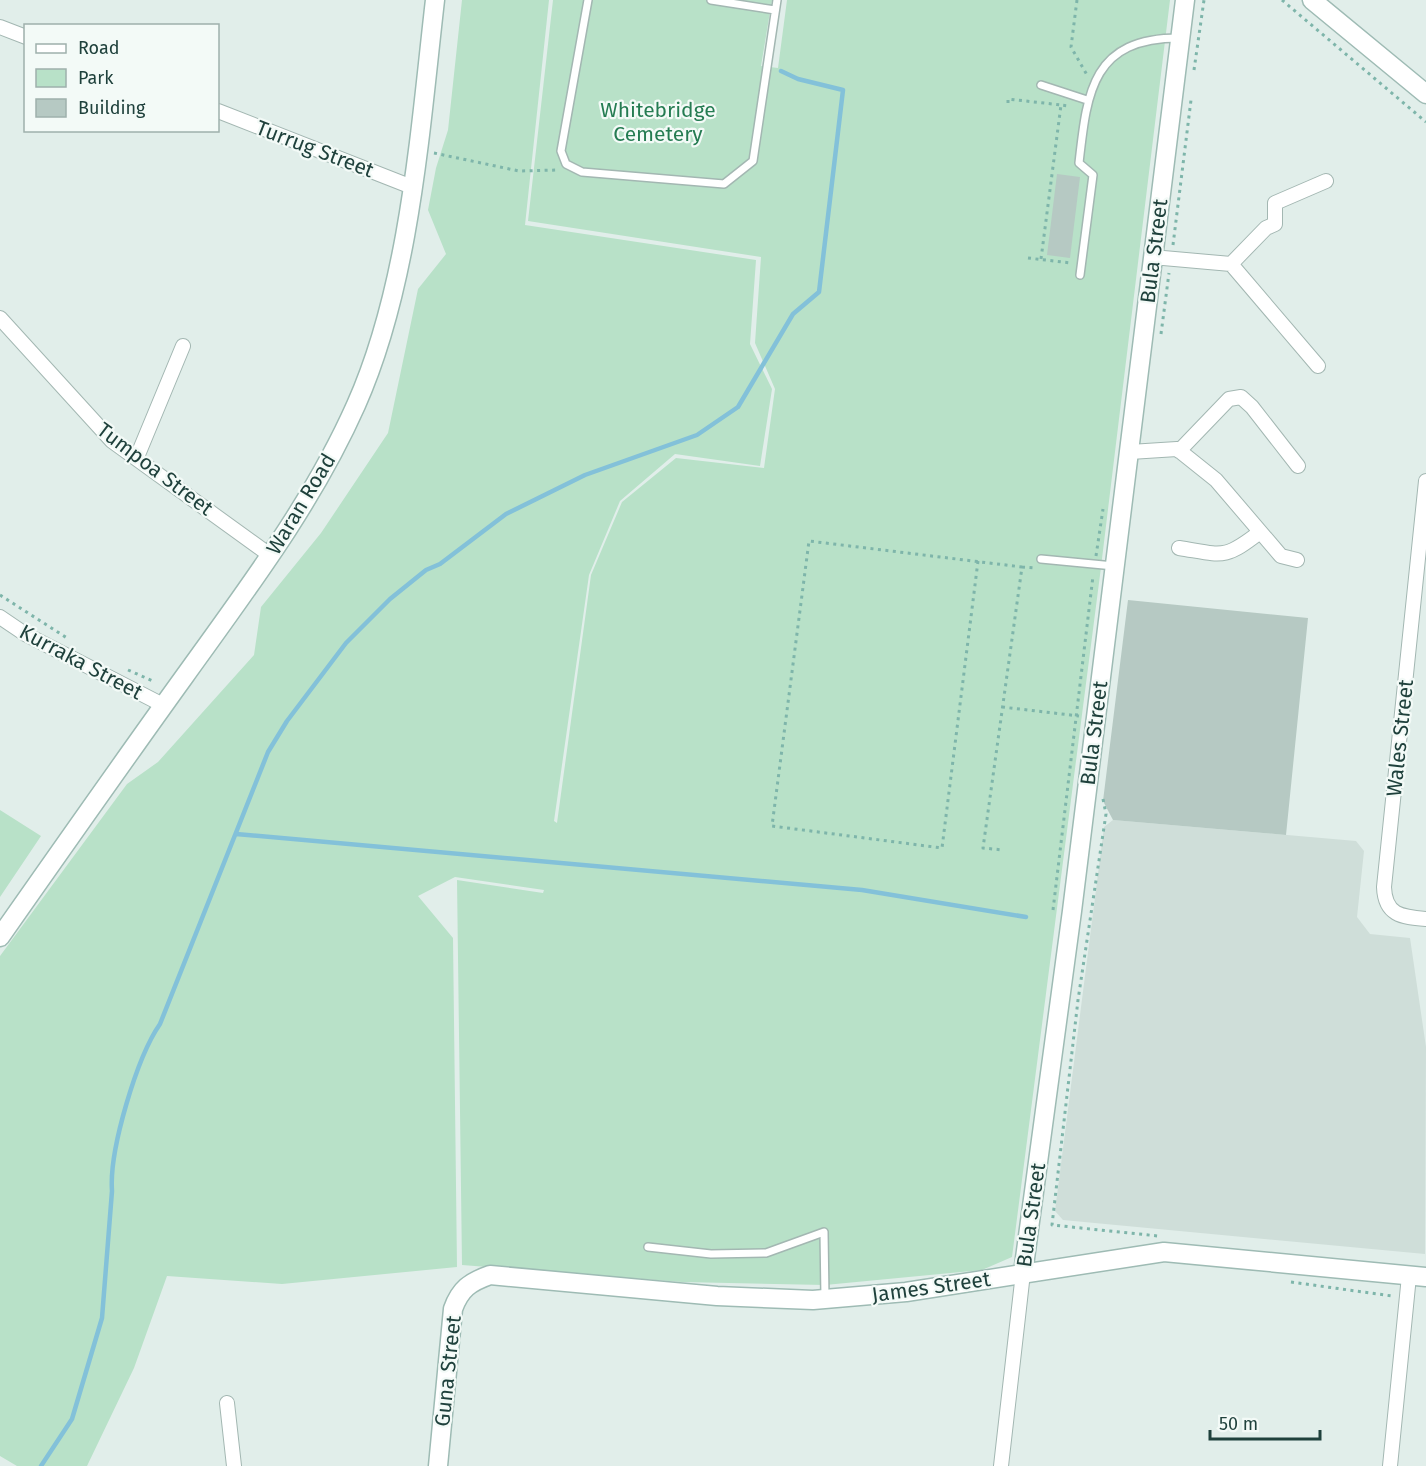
<svg xmlns="http://www.w3.org/2000/svg" width="1426" height="1466" viewBox="0 0 1426 1466" font-family="'Fira Sans',sans-serif">
  <rect width="100%" height="100%" fill="#e1eeea"/>
  <path fill="#cfded9" d="M 1113,820 L 1356,841 L 1364,851 L 1357,917 L 1370,934 L 1410,938 L 1426,1047 L 1425,1254 L 1063,1220 L 1055,1211 L 1104,827 Z"/>
  <path fill="#b8e1c8" d="M 462,0 L 549,0 L 525,225 L 756,260 L 750,344 L 772,389 L 760,466 L 675,454 L 620,501 L 589,575 L 554,821 L 557,823 L 591,575 L 622,502 L 676,458 L 764,468 L 775,389 L 755,343 L 761,257 L 528,221 L 553,0 L 772,0 L 761,66 L 778,68 L 787,0 L 1170,0 L 1100,575 L 1012,1257 L 982,1270 L 825,1285 L 682,1282 L 462,1265 L 457,880 L 543,893 L 544,890 L 455,877 L 418,896 L 453,938 L 457,1267 L 282,1284 L 167,1276 L 134,1368 L 87,1466 L 17,1466 L 0,1456 L 0,956 L 127,784 L 158,762 L 254,655 L 261,607 L 321,533 L 388,433 L 418,289 L 446,254 L 428,210 L 436,168 L 448,130 Z
    M 0,810 L 41,836 L 0,897 Z"/>
  <g fill="none" stroke-linecap="round" stroke-linejoin="round">
    <path stroke="#83c1d9" stroke-width="4.5" d="M 236,834 L 862,890 L 1026,917
      M 41,1466 L 72,1419 L 102,1318 L 112,1191 C 109,1150 137,1057 160,1024 L 268,752 L 287,721 L 346,643 L 390,599 L 426,570 L 440,564 L 506,514 L 585,475 L 697,435 L 738,407 L 793,314 L 819,292 L 843,90 L 798,79 L 781,71"/>
  </g>
  <path fill="#b6c9c3" d="M 1057,174 L 1080,177 L 1070,258 L 1047,255 Z
    M 1128,600 L 1308,618 L 1286,835 L 1113,820 L 1103,801 Z"/>
  <g fill="none" stroke-linecap="round" stroke-linejoin="round">
    <g stroke="#a3b7b2" stroke-width="10">
      <path id="lane" d="M 588,0 L 561,151 L 566,164 L 582,172 L 724,184 L 753,161 L 777,0
        M 711,0 L 775,10
        M 1041,85 L 1087,100
        M 1080,275 L 1093,175 L 1079,163 C 1087,92 1092,38 1179,38
        M 1041,559 L 1114,566
        M 648,1247 L 711,1254 L 766,1253 L 824,1232 L 825,1297"/>
    </g>
    <g stroke="#a3b7b2" stroke-width="16">
      <path id="street" d="M 0,27 L 26,37
        M 218,111 L 412,187
        M 1152,257 L 1231,264 L 1318,366
        M 1231,264 L 1266,228 L 1275,224 L 1275,203 L 1326,181
        M 0,318 L 112,441 L 271,556
        M 1179,451 L 1229,399 L 1241,397 L 1252,407 L 1298,466
        M 1130,452 L 1177,449 L 1181,452 L 1216,480 L 1281,556 L 1297,560
        M 137,457 L 183,346
        M 1426,481 L 1384,887 C 1385,915 1401,917 1426,919
        M 1179,548 C 1223,555 1224,560 1260,532
        M 0,617 L 25,634 L 163,705
        M 227,1403 L 234,1466
        M 1001,1466 L 1023,1273
        M 1390,1466 L 1409,1276"/>
    </g>
    <g stroke="#9ebbb4" stroke-width="21">
      <path id="secondary" d="M 1312,0 L 1426,94
        M 0,937 C 61,850 122,763 184,677 C 247,589 312,504 356,405 C 410,284 420,130 435,0
        M 1023,1273 L 1072,911 L 1185,0
        M 438,1466 L 453,1309 C 460,1289 470,1282 490,1275 L 717,1296 L 813,1300 L 906,1292 L 1164,1252 L 1426,1277"/>
    </g>
    <path stroke="#7eb5aa" stroke-width="3" stroke-dasharray="3 4.5" stroke-linecap="butt" d="M 1077,0 L 1071,47 L 1087,75
      M 1282,0 L 1426,122
      M 1194,70 L 1204,0
      M 1008,103 L 1008,99 L 1061,105
      M 434,153 L 519,171 L 557,170
      M 1173,245 L 1191,100
      M 1028,258 L 1071,263
      M 1041,259 L 1061,105 L 1069,106
      M 1161,334 L 1169,273
      M 1096,556 L 1103,509
      M 978,561 L 942,848 L 772,826 L 809,541 L 1022,567 L 983,848 L 1003,850
      M 1022,567 L 1035,568
      M 0,595 L 67,638
      M 128,670 L 153,681
      M 1002,707 L 1079,716
      M 1103,799 L 1106,814 L 1078,1000 L 1052,1225 L 1158,1236
      M 1053,910 L 1093,576
      M 1291,1282 L 1392,1296"/>
    <use href="#lane" stroke="#fff" stroke-width="7"/>
    <use href="#street" stroke="#fff" stroke-width="14"/>
    <use href="#secondary" stroke="#fff" stroke-width="18"/>
  </g>
  <g text-anchor="middle" stroke-width="4.5" stroke-linejoin="round" paint-order="stroke">
    <g font-size="21" fill="#257c52" stroke="#f3faf7">
      <text x="658" y="117">Whitebridge<tspan x="658" dy="24">Cemetery</tspan></text>
    </g>
    <g font-size="21" fill="#1f413c" stroke="#f3faf7">
      <text transform="translate(315 149) rotate(21)" y="7">Turrug Street</text>
      <text transform="translate(1154 251) rotate(-83)" y="7">Bula Street</text>
      <text transform="translate(155 469) rotate(37)" y="7">Tumpoa Street</text>
      <text transform="translate(301 504) rotate(-59)" y="7">Waran Road</text>
      <text transform="translate(81 662) rotate(28)" y="7">Kurraka Street</text>
      <text transform="translate(1094 733) rotate(-83)" y="7">Bula Street</text>
      <text transform="translate(1400 738) rotate(-84)" y="7">Wales Street</text>
      <text transform="translate(1031 1215) rotate(-82)" y="7">Bula Street</text>
      <text transform="translate(931 1287) rotate(-8)" y="7">James Street</text>
      <text transform="translate(448 1371) rotate(-84)" y="7">Guna Street</text>
    </g>
  </g>
  <rect x="24" y="24" width="195" height="108" fill="#f3faf7" stroke="#9eb0ac" stroke-width="1.5"/>
  <rect x="36" y="44" width="30" height="9" fill="#ffffff" stroke="#9eb0ac" stroke-width="1.5"/>
  <text x="78" y="54" font-size="18" fill="#1f413c">Road</text>
  <rect x="36" y="69" width="30" height="18" fill="#b8e1c8" stroke="#9eb0ac" stroke-width="1.5"/>
  <text x="78" y="84" font-size="18" fill="#1f413c">Park</text>
  <rect x="36" y="99" width="30" height="18" fill="#b6c9c3" stroke="#9eb0ac" stroke-width="1.5"/>
  <text x="78" y="114" font-size="18" fill="#1f413c">Building</text>
  <path d="M1210 1430v9h110v-9" fill="none" stroke="#1f413c" stroke-width="3"/>
  <text x="1219" y="1430" font-size="18" fill="#1f413c" stroke="#f3faf7" stroke-width="4.5" paint-order="stroke">50 m</text>
</svg>
